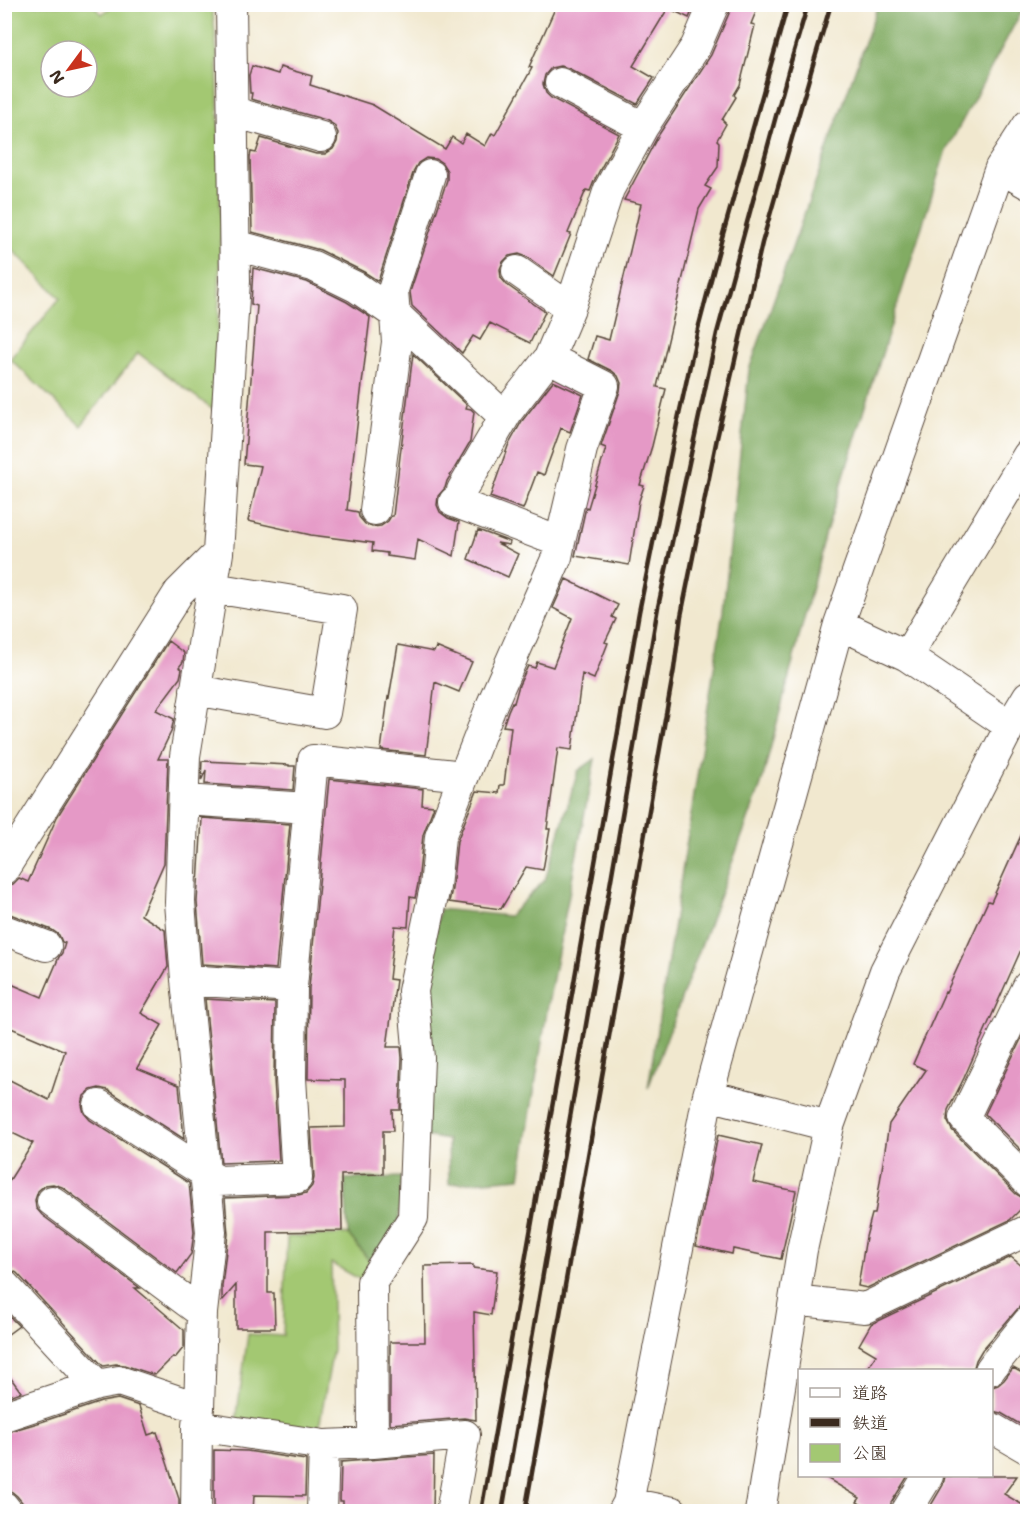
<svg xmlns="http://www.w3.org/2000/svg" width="1032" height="1516" viewBox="0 0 1032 1516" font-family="'Shantell Sans','Klee One',sans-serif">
  <rect width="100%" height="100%" fill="#fff"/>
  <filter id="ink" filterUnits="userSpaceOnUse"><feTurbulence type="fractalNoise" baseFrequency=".0167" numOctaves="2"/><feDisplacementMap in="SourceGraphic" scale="12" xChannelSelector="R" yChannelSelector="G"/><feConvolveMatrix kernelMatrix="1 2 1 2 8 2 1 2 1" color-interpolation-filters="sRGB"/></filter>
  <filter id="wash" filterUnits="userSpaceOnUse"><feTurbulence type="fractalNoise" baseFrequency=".008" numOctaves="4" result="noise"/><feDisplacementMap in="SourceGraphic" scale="24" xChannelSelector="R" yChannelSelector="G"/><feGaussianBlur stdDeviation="1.35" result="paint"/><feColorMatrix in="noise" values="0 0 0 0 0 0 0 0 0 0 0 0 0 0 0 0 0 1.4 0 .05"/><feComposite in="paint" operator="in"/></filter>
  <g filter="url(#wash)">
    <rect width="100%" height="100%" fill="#f1e8cf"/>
    <path fill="#a3c872" stroke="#6f7948" stroke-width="1.5" fill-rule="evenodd" d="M 4,5 L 93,5 L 102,14 L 113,5 L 212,5 L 217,53 L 221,238 L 215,411 L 138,353 L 81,426 L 10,359 L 60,298 L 5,242 ZM 51,51 L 87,51 L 87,87 L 51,87 Z
      M 348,1234 L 372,1264 L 361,1280 L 331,1263 L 333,1349 L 318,1433 L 236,1421 L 248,1334 L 283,1336 L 287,1237 Z"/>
    <path fill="#82ac64" stroke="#5e6b41" stroke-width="1.5" d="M 878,5 L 1025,5 L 945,153 L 826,533 L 761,785 L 648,1088 L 723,611 L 749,370 Z
      M 595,759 L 549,999 L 520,1178 L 449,1184 L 448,1140 L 425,1136 L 422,998 L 440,909 L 509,916 L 545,880 L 578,771 Z
      M 401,1177 L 399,1222 L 372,1264 L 348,1234 L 345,1179 Z"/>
    <g id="blocks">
      <path fill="#e599c6" d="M 557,4 L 695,4 L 689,18 L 668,8 L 633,66 L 654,78 L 637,104 L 568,68 L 560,66 L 551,68 L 545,75 L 543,84 L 546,93 L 551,98 L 619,134 L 594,181 L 590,191 L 586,190 L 568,233 L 571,234 L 554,276 L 527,257 L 519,254 L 509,256 L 503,262 L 500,269 L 501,278 L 507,285 L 545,312 L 530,343 L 490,323 L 480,340 L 473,336 L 462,353 L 412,306 L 410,292 L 447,180 L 447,171 L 442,163 L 436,159 L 426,158 L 418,163 L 414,170 L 378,281 L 364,272 L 320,250 L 252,232 L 250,157 L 251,152 L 256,153 L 261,138 L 316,154 L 325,154 L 333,149 L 337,142 L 338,133 L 334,125 L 326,120 L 251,99 L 252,93 L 250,93 L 249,75 L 252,66 L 278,74 L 280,67 L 312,76 L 310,85 L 373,105 L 445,149 L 452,137 L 461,143 L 466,134 L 485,146 L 492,133 L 495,135 L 532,68 L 529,67 Z
        M 731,4 L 759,4 L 751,24 L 755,25 L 740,85 L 734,95 L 736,97 L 722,120 L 726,124 L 717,140 L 719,142 L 718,167 L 705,186 L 711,189 L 699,209 L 657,387 L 666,389 L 652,446 L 640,485 L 644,486 L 639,501 L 629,565 L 575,556 L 586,507 L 588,508 L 606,448 L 601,446 L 620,391 L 621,383 L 618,376 L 612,371 L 588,359 L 595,336 L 609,340 L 641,204 L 624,200 L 658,136 L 711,55 L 730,11 Z
        M 253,268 L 307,282 L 347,302 L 370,317 L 347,510 L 358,512 L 359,517 L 365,524 L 372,527 L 381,526 L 388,521 L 391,516 L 393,516 L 400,456 L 413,354 L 467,405 L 466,408 L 471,409 L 474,412 L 470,442 L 447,481 L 445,488 L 438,496 L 437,505 L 440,512 L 448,518 L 459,522 L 454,556 L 418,539 L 415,560 L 387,556 L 387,553 L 372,551 L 373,543 L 311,535 L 248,521 L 261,466 L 244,464 L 257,306 L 251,304 Z
        M 553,381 L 583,395 L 570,432 L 561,428 L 544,475 L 537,472 L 523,509 L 490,497 L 508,446 L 522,421 Z
        M 478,530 L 510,542 L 509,545 L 497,543 L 518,554 L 508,577 L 468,559 Z
        M 566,579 L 618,605 L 612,617 L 616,619 L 605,642 L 608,643 L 594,679 L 582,674 L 572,750 L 558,748 L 547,829 L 550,829 L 543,870 L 526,867 L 501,909 L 449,902 L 452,889 L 457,841 L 477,791 L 499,793 L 500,785 L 504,785 L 511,727 L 503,726 L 508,711 L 512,702 L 514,703 L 519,685 L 528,666 L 535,668 L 537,662 L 553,667 L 572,618 L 553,608 Z
        M 168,641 L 184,653 L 183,662 L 179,667 L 182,669 L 180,678 L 156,710 L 174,719 L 171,732 L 158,759 L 168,759 L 164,863 L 141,915 L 165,930 L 168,967 L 141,1013 L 162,1025 L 137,1068 L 179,1085 L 184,1139 L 108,1090 L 99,1088 L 91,1090 L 84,1096 L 82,1105 L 84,1113 L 90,1120 L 189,1183 L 194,1232 L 191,1254 L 177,1273 L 62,1187 L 53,1184 L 45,1185 L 38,1191 L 35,1200 L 36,1208 L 42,1215 L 140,1288 L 135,1288 L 184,1330 L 184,1347 L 175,1358 L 173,1357 L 155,1375 L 124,1365 L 116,1364 L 103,1366 L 17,1273 L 10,1269 L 4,1268 L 4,1189 L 33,1143 L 4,1129 L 4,1077 L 49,1100 L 65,1051 L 4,1025 L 4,981 L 42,997 L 59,957 L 62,953 L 65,943 L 62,942 L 59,935 L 52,930 L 10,914 L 4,913 L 4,894 L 9,885 L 13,884 L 19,878 L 28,882 L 57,817 Z
        M 398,645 L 434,652 L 436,647 L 472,662 L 459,692 L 435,682 L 426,755 L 381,750 L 388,697 L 389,698 Z
        M 202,761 L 289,765 L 289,766 L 295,766 L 293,790 L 205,784 L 206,770 L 201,781 Z
        M 329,779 L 423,789 L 422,805 L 434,806 L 423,835 L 418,884 L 415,898 L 410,897 L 408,927 L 395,926 L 389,979 L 396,980 L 387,1047 L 401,1047 L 402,1058 L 400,1110 L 392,1110 L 393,1131 L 383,1131 L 383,1174 L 341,1175 L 342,1231 L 268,1232 L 268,1293 L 274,1293 L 275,1328 L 236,1328 L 236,1285 L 222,1301 L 222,1286 L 228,1234 L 225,1198 L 298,1195 L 306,1193 L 312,1186 L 314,1178 L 311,1128 L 345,1127 L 345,1080 L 308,1079 L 308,1078 L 309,988 Z
        M 202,818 L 290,824 L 276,969 L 202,964 L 197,902 Z
        M 1028,820 L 1028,934 L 964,1078 L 948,1110 L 947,1120 L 952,1130 L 1016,1194 L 1023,1198 L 1028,1199 L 1028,1202 L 1010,1220 L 867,1288 L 858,1286 L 866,1237 L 872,1214 L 875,1214 L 889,1124 L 926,1070 L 913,1064 L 945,992 L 946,993 L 988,901 L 991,902 Z
        M 205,999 L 275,1003 L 274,1079 L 279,1161 L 221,1163 Z
        M 1028,1031 L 1028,1157 L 985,1114 L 1024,1033 Z
        M 718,1135 L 762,1145 L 753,1182 L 796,1191 L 781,1259 L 733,1249 L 732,1254 L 696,1246 Z
        M 1011,1257 L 1028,1271 L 1028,1297 L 982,1350 L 976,1360 L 973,1371 L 866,1371 L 876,1355 L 859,1345 L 871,1324 Z
        M 473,1265 L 473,1268 L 497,1271 L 491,1315 L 474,1312 L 476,1420 L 464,1418 L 390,1424 L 390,1342 L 425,1342 L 424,1266 Z
        M 4,1311 L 19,1326 L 4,1337 Z
        M 1013,1368 L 1028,1376 L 1028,1429 L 1001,1413 L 992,1411 L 992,1387 L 998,1385 L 1004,1380 Z
        M 4,1369 L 21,1392 L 4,1398 Z
        M 118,1399 L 139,1406 L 148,1435 L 157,1432 L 179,1499 L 179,1512 L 25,1512 L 22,1502 L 17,1496 L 11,1491 L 4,1490 L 4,1433 L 41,1422 L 101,1402 Z
        M 214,1450 L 247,1451 L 306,1460 L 305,1496 L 254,1495 L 253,1512 L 214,1512 Z
        M 434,1455 L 433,1512 L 343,1512 L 343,1501 L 340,1501 L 341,1462 Z
        M 823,1476 L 908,1476 L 891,1503 L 889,1512 L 873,1512 L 857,1502 L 860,1498 Z
        M 945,1476 L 1017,1476 L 1004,1494 L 1028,1508 L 1028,1512 L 927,1512 L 943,1485 Z"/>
    </g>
  </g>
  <g filter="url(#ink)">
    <use href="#blocks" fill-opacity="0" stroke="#564639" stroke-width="1.5"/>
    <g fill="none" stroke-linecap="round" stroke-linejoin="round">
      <g stroke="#564639" stroke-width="32">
        <path id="minor" d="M 560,83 L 643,127
          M 234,112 L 321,137
          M 1000,168 L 1028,184
          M 235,245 L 313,266 L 356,287 L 395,314 L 496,409 L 508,411 L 549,358 L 570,308 L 609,189 L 643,127 L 696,46 L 714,4
          M 517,271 L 570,308
          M 462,490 L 508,411
          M 454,502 L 560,542
          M 375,510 L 397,342 L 393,290 L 430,175
          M 839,624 L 907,656 L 1010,726
          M 907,656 L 1028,455
          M 195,690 L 325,713 L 342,609 L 213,588
          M 184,800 L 308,808
          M 4,869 L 179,592 L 218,553
          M 4,930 L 46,946
          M 186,980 L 292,987
          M 1028,986 L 964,1118 L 1028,1182
          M 708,1095 L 829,1126 L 802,1250 L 760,1512
          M 99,1105 L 218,1181 L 297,1178 L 291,1078 L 292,987 L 313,760 L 464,776
          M 829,1126 L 885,971 L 1010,726 L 1028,696
          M 52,1201 L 202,1313
          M 4,1285 L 97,1385
          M 794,1300 L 865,1308 L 1028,1230
          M 990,1370 L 995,1363 L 1028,1322
          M 4,1416 L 97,1385 L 119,1381 L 199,1408
          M 197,1426 L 324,1445 L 373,1443 L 372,1282 L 413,1218 L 419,1058 L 413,991 L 435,887 L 440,837 L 492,704 L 557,557 L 560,542 L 582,449 L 604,386 L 549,358
          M 992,1428 L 1028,1449
          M 373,1443 L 465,1435 L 451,1512
          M 628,1503 L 673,1512
          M 4,1507 L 8,1512
          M 196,1512 L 197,1426 L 199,1408 L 202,1313 L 211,1232 L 186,980 L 180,902 L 185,756 L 218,553 L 235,281 L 231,4
          M 322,1512 L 324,1445
          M 623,1512 L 628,1503 L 708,1095 L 839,624 L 1000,168 L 1028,125
          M 906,1512 L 928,1476"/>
      </g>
      <use href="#minor" stroke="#fff" stroke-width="30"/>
      <path stroke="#3b2a1e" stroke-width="4.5" d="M 481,1512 L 639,612 L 677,424 L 698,329 L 723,234 L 788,4
        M 502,1512 L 658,607 L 717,333 L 789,68 L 808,4
        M 525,1512 L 674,669 L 681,616 L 717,438 L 762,243 L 812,68 L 831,4"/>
    </g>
  </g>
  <rect width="1032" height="1516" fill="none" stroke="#fff" stroke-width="24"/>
  <rect x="798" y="1369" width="195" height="108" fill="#ffffff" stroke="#b1aaa5" stroke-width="1.5"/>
  <rect x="810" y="1388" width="30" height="9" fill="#ffffff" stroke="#b1aaa5" stroke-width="1.5"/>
  <text x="852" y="1399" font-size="18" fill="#3b2a1e">道路</text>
  <rect x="810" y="1418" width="30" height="9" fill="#3b2a1e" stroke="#b1aaa5" stroke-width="1.5"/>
  <text x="852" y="1429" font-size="18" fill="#3b2a1e">鉄道</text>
  <rect x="810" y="1444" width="30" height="18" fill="#a3c872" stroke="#b1aaa5" stroke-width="1.5"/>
  <text x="852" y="1459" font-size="18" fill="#3b2a1e">公園</text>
  <g transform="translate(69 69) rotate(237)"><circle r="28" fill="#ffffff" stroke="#b1aaa5" stroke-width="1.5"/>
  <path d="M0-4.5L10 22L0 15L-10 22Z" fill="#c8321e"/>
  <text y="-9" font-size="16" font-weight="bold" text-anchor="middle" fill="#3b2a1e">N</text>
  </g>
</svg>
